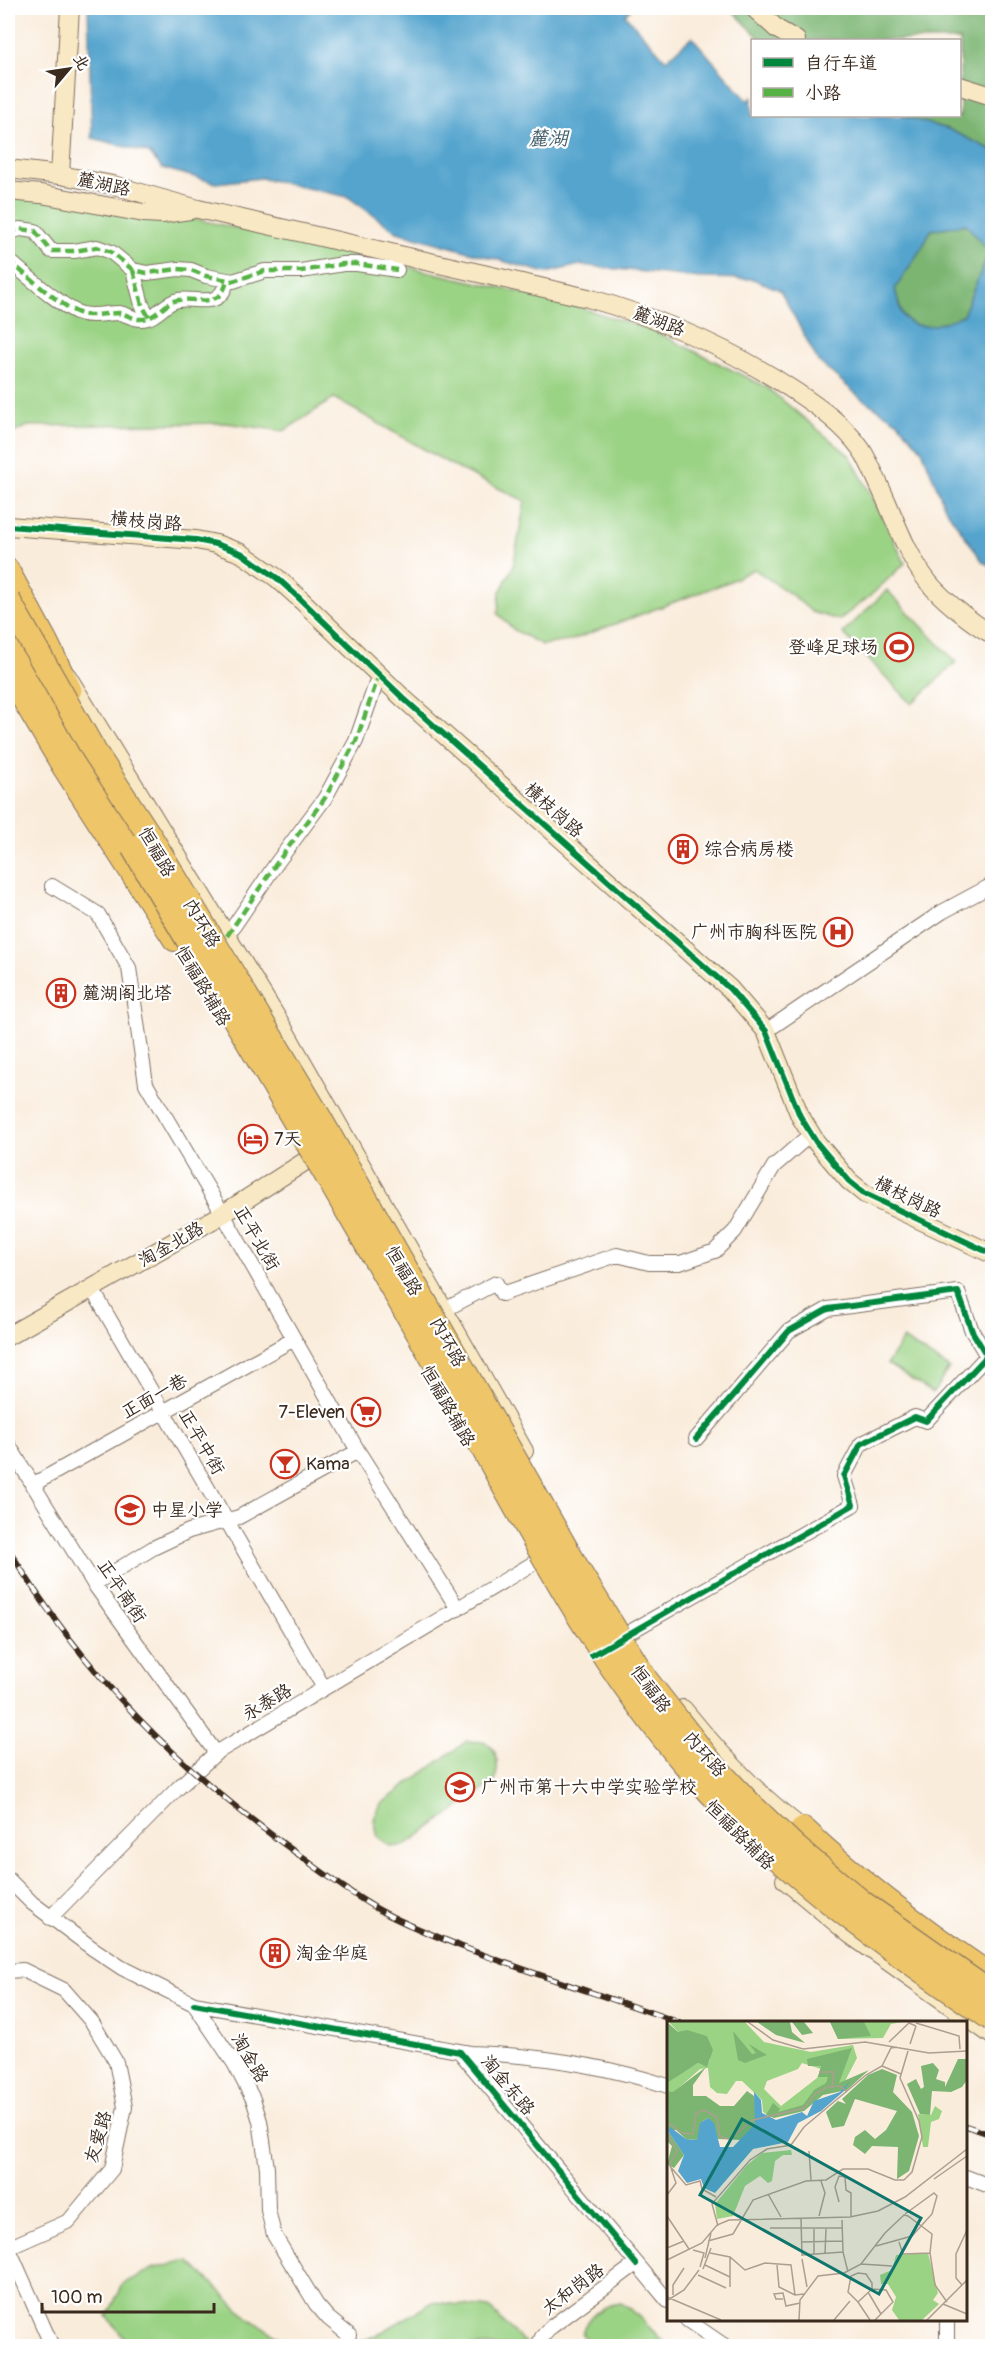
<svg xmlns="http://www.w3.org/2000/svg" width="1000" height="2354" viewBox="0 0 1000 2354" font-family="Pangolin,'LXGW WenKai TC',sans-serif">
  <rect width="100%" height="100%" fill="#fff"/>
  <filter id="ink" filterUnits="userSpaceOnUse"><feTurbulence type="fractalNoise" baseFrequency=".0167" numOctaves="2"/><feDisplacementMap in="SourceGraphic" scale="12" xChannelSelector="R" yChannelSelector="G"/><feConvolveMatrix kernelMatrix="1 2 1 2 8 2 1 2 1" color-interpolation-filters="sRGB"/></filter>
  <filter id="wash" filterUnits="userSpaceOnUse"><feTurbulence type="fractalNoise" baseFrequency=".008" numOctaves="4" result="noise"/><feDisplacementMap in="SourceGraphic" scale="24" xChannelSelector="R" yChannelSelector="G"/><feGaussianBlur stdDeviation="1.35" result="paint"/><feColorMatrix in="noise" values="0 0 0 0 0 0 0 0 0 0 0 0 0 0 0 0 0 1.4 0 .05"/><feComposite in="paint" operator="in"/></filter>
  <g filter="url(#wash)">
    <rect width="100%" height="100%" fill="#f9ecdb"/>
    <path fill="#9bd385" stroke="#6b7e52" stroke-width="1.5" d="M 8,197 L 147,208 L 563,302 L 654,331 L 766,387 L 850,456 L 875,502 L 905,563 L 870,596 L 839,620 L 812,612 L 792,595 L 754,569 L 728,582 L 569,641 L 542,645 L 514,630 L 498,614 L 500,592 L 513,567 L 525,501 L 457,468 L 334,398 L 284,431 L 226,423 L 28,426 L 8,435 Z
      M 887,590 L 956,662 L 912,704 L 843,633 Z
      M 903,1339 L 949,1368 L 933,1393 L 887,1364 Z
      M 467,1741 C 471,1742 479,1741 483,1742 C 500,1748 499,1768 494,1782 L 404,1846 L 391,1846 L 378,1837 L 374,1819 L 381,1804 Z
      M 189,2261 L 247,2317 L 293,2346 L 130,2346 L 107,2316 L 124,2283 L 155,2268 Z
      M 433,2302 L 489,2308 L 528,2346 L 349,2346 L 377,2335 Z
      M 621,2303 L 630,2308 L 668,2346 L 592,2346 L 582,2334 C 586,2315 603,2305 621,2303 Z"/>
    <path fill="#7cb572" stroke="#5c7048" stroke-width="1.5" d="M 730,8 L 937,8 L 941,14 L 955,8 L 992,8 L 992,150 L 948,129 L 902,116 L 960,116 L 960,40 L 761,40 Z
      M 966,224 L 989,252 L 963,316 C 945,322 919,335 904,317 C 899,311 898,297 894,289 L 923,246 L 931,230 Z"/>
    <path fill="#54a4ce" stroke="#486776" stroke-width="1.5" fill-rule="evenodd" d="M 88,8 L 632,8 L 625,15 L 666,60 L 692,37 L 748,101 L 752,97 L 752,116 L 902,116 L 948,129 L 992,150 L 992,567 L 983,562 L 945,508 L 922,450 L 897,421 L 862,399 L 818,361 L 780,290 L 753,279 L 700,278 L 580,265 L 546,273 L 397,232 L 348,197 L 261,178 L 216,183 L 162,168 L 149,153 L 92,138 ZM 966,224 L 989,252 L 963,315 C 945,322 919,335 904,317 C 899,311 898,297 895,289 L 923,246 L 931,230 Z"/>
  </g>
  <g filter="url(#ink)">
    <g fill="none" stroke-linecap="round" stroke-linejoin="round">
      <g stroke="#7e6e60" stroke-width="16">
        <path id="street" d="M 8,233 L 20,229 L 35,231 L 51,251 L 74,251 L 97,247 L 111,252 L 133,270 L 147,273 L 178,269 L 191,270 L 206,276 L 233,281 L 265,271 L 301,271 L 343,264 L 357,264 L 397,270
          M 8,260 C 24,273 65,310 82,314 C 95,317 107,313 119,313 C 127,314 134,320 141,319 C 157,319 163,303 178,300 C 198,297 220,310 227,281
          M 133,270 L 142,305 L 149,317
          M 52,886 L 98,914 L 129,968 L 146,1084 L 223,1214 L 358,1451 L 458,1609
          M 227,936 L 276,864 L 325,798 L 356,741 L 379,675
          M 766,1031 L 942,912 L 992,885
          M 92,1289 L 324,1688
          M 444,1310 L 496,1283 L 502,1294 L 617,1255 L 649,1263 L 680,1263 L 715,1251 L 735,1231 L 774,1166 L 811,1134
          M 8,1444 L 94,1584 L 216,1753
          M 32,1485 L 294,1339
          M 94,1584 L 153,1548 L 189,1531 L 239,1517 L 358,1451
          M 614,1641 L 853,1505 L 844,1476 L 861,1444 L 915,1417 L 926,1421 L 987,1356 L 972,1331 L 958,1292 L 828,1309 L 789,1331 L 696,1439
          M 8,1879 L 32,1903 L 92,1948 L 122,1968 L 194,2004 L 234,2063 L 253,2099 L 260,2121 L 267,2168 L 268,2210 L 274,2235 L 316,2304 L 328,2318 L 349,2335
          M 50,1918 L 178,1788 L 216,1753 L 537,1561
          M 8,1971 L 23,1970 L 64,1990 L 92,2022 L 116,2062 L 125,2107 L 112,2169 L 69,2221 L 8,2248
          M 194,2004 L 470,2053 C 538,2055 603,2065 668,2086
          M 460,2052 L 668,2301
          M 966,2177 L 992,2187
          M 9,2249 L 52,2346
          M 687,2320 L 725,2346
          M 947,2320 L 947,2346
          M 538,2346 L 542,2337 L 551,2327 L 636,2264"/>
      </g>
      <g stroke="#7e6e60" stroke-width="20">
        <path id="secondary" d="M 754,8 L 777,29 L 796,40
          M 960,86 L 992,96
          M 8,169 L 60,175 L 113,185 L 198,209 L 588,298 C 662,319 732,349 796,392 C 820,408 844,425 861,449 C 869,461 875,476 881,489 C 895,519 906,553 926,579 C 938,596 974,625 992,634
          M 60,175 L 70,8
          M 8,191 L 41,194 L 144,213 L 162,214 L 190,210
          M 8,526 L 196,540 L 216,544 L 241,553 L 277,578 L 298,597 L 403,698 L 730,989 L 766,1031 L 800,1116 L 816,1142 L 849,1181 L 865,1194 L 992,1254
          M 67,676 L 283,1028 L 524,1451
          M 8,1336 L 223,1214 L 326,1148
          M 683,1709 C 720,1755 764,1802 812,1836
          M 785,1880 L 851,1935 L 992,2035"/>
      </g>
      <g stroke="#7e6e60" stroke-width="23">
        <path id="primary" d="M 8,569 L 48,643 L 71,690
          M 8,625 L 56,716 L 143,861"/>
      </g>
      <g stroke="#7e6e60" stroke-width="26">
        <path id="highway" d="M 8,640 L 35,688
          M 8,672 L 65,768 L 175,939
          M 803,1829 C 862,1885 926,1932 992,1977"/>
      </g>
      <use href="#street" stroke="#fff" stroke-width="14"/>
      <use href="#secondary" stroke="#f8e8c3" stroke-width="18"/>
      <use href="#primary" stroke="#eec569" stroke-width="21"/>
      <use href="#highway" stroke="#eec569" stroke-width="24"/>
      <g stroke="#3b2a1e" stroke-width="6">
        <path id="rail" d="M 8,1548 C 84,1675 178,1768 299,1855 C 325,1874 352,1895 381,1911 C 406,1925 434,1935 460,1946 C 532,1974 605,1996 678,2022
          M 966,2126 L 992,2135"/>
      </g>
      <use href="#rail" stroke="#fff" stroke-width="4" stroke-dasharray="11" stroke-linecap="butt"/>
      <g stroke="#7e6e60" stroke-width="26" stroke-linecap="butt">
        <path id="highway-bridge" d="M 8,600 L 94,751 L 149,835 L 316,1112 L 581,1575 L 646,1680 L 712,1764 L 751,1805 L 795,1847 L 864,1904 L 992,1994
          M 133,847 C 235,1019 337,1191 436,1364 C 515,1502 586,1650 691,1771 C 778,1871 883,1945 992,2019"/>
      </g>
      <use href="#highway-bridge" stroke="#eec569" stroke-width="24"/>
      <path stroke="#57b245" stroke-width="4.5" stroke-dasharray="9 4.5" stroke-linecap="butt" d="M 8,233 L 20,229 L 35,231 L 51,251 L 74,251 L 97,247 L 111,252 L 133,270 L 147,273 L 178,269 L 191,270 L 206,276 L 233,281 L 265,271 L 301,271 L 343,264 L 357,264 L 397,270
        M 8,260 C 24,273 65,310 82,314 C 95,317 107,313 119,313 C 127,314 134,320 141,319 C 157,319 163,303 178,300 C 198,297 220,310 227,281
        M 133,270 L 142,305 L 149,317
        M 227,936 L 276,864 L 325,798 L 356,741 L 379,675"/>
      <g stroke="#fff" stroke-width="10">
        <path id="cycleway" d="M 8,526 L 196,540 L 216,544 L 241,553 L 277,578 L 298,597 L 403,698 L 730,989 L 766,1031 L 800,1116 L 816,1142 L 849,1181 L 865,1194 L 992,1254
          M 592,1655 L 853,1505 L 844,1476 L 861,1444 L 915,1417 L 926,1421 L 987,1356 L 972,1331 L 958,1292 L 828,1309 L 789,1331 L 696,1439
          M 194,2004 L 460,2052 L 636,2264"/>
      </g>
      <use href="#cycleway" stroke="#00873e" stroke-width="6"/>
    </g>
  </g>
  <defs>
    <g id="stadium-ring" transform="scale(1.5)"><circle r="9.5" fill="#fff" stroke="#c8321e" stroke-width="1.5"/><path d="M0-5a6.5 5 0 1 0 0 10a6.5 5 0 1 0 0-10ZM-3.5-1.8h7v3.6h-7Z" fill="#c8321e"/></g>
    <g id="building-ring" transform="scale(1.5)"><circle r="9.5" fill="#fff" stroke="#c8321e" stroke-width="1.5"/><path d="M-4-6H4V6H1V3H-1V6H-4ZM-2.5-4.3h1.7v1.8h-1.7ZM.8-4.3h1.7v1.8H.8ZM-2.5-1h1.7V.8h-1.7ZM.8-1h1.7V.8H.8Z" fill="#c8321e"/></g>
    <g id="hospital-ring" transform="scale(1.5)"><circle r="9.5" fill="#fff" stroke="#c8321e" stroke-width="1.5"/><path d="M-5-5h3v3.5h4V-5h3V5h-3V1.5h-4V5h-3Z" fill="#c8321e"/></g>
    <g id="hotel-ring" transform="scale(1.5)"><circle r="9.5" fill="#fff" stroke="#c8321e" stroke-width="1.5"/><path d="M-6-4.5h1.5V1H6V5H4.5V3h-9V5H-6ZM-4 0a1.8 1.8 0 1 1 3.6 0ZM.5 0V-2.5h3Q6-2.5 6 0Z" fill="#c8321e"/></g>
    <g id="supermarket-ring" transform="scale(1.5)"><circle r="9.5" fill="#fff" stroke="#c8321e" stroke-width="1.5"/><path d="M-6-5.5h2.5l.6 2H6L4.5 2H-2.5L-4.4-4H-6ZM-1.5 3.2a1.3 1.3 0 1 0 .1 0ZM3 3.2a1.3 1.3 0 1 0 .1 0Z" fill="#c8321e"/></g>
    <g id="bar-ring" transform="scale(1.5)"><circle r="9.5" fill="#fff" stroke="#c8321e" stroke-width="1.5"/><path d="M-6-5H6L.8 .8V4.5H3.5V6h-7V4.5H-.8V.8Z" fill="#c8321e"/></g>
    <g id="school-ring" transform="scale(1.5)"><circle r="9.5" fill="#fff" stroke="#c8321e" stroke-width="1.5"/><path d="M0-5L7-2L0 1L-7-2ZM-4 1L0 2.5L4 1V4Q0 6-4 4Z" fill="#c8321e"/></g>
  </defs>
  <g fill-rule="evenodd">
    <use href="#stadium-ring" x="899" y="647"/>
    <use href="#building-ring" x="683" y="849"/>
    <use href="#hospital-ring" x="838" y="932"/>
    <use href="#building-ring" x="61" y="993"/>
    <use href="#hotel-ring" x="253" y="1139"/>
    <use href="#supermarket-ring" x="366" y="1412"/>
    <use href="#bar-ring" x="285" y="1464"/>
    <use href="#school-ring" x="130" y="1510"/>
    <use href="#school-ring" x="460" y="1787"/>
    <use href="#building-ring" x="275" y="1953"/>
  </g>
  <g text-anchor="middle" stroke-width="4.5" stroke-linejoin="round" paint-order="stroke">
    <g font-size="18" fill="#3b2a1e" stroke="#fff">
      <text transform="translate(104 184) rotate(12)" y="6">麓湖路</text>
      <text transform="translate(659 321) rotate(21)" y="6">麓湖路</text>
      <text transform="translate(146 521) rotate(5)" y="6">横枝岗路</text>
      <text transform="translate(554 810) rotate(42)" y="6">横枝岗路</text>
      <text transform="translate(157 852) rotate(60)" y="6">恒福路</text>
      <text transform="translate(202 923) rotate(59)" y="6">内环路</text>
      <text transform="translate(203 986) rotate(59)" y="6">恒福路辅路</text>
      <text transform="translate(908 1197) rotate(26)" y="6">横枝岗路</text>
      <text transform="translate(257 1238) rotate(60)" y="6">正平北街</text>
      <text transform="translate(171 1244) rotate(-30)" y="6">淘金北路</text>
      <text transform="translate(404 1271) rotate(60)" y="6">恒福路</text>
      <text transform="translate(448 1342) rotate(61)" y="6">内环路</text>
      <text transform="translate(154 1396) rotate(-29)" y="6">正面一巷</text>
      <text transform="translate(448 1406) rotate(60)" y="6">恒福路辅路</text>
      <text transform="translate(202 1442) rotate(60)" y="6">正平中街</text>
      <text transform="translate(122 1591) rotate(56)" y="6">正平南街</text>
      <text transform="translate(651 1689) rotate(54)" y="6">恒福路</text>
      <text transform="translate(267 1702) rotate(-31)" y="6">永泰路</text>
      <text transform="translate(705 1754) rotate(49)" y="6">内环路</text>
      <text transform="translate(740 1835) rotate(45)" y="6">恒福路辅路</text>
      <text transform="translate(250 2058) rotate(59)" y="6">淘金路</text>
      <text transform="translate(508 2085) rotate(50)" y="6">淘金东路</text>
      <text transform="translate(98 2137) rotate(-74)" y="6">友爱路</text>
      <text transform="translate(573 2289) rotate(-37)" y="6">太和岗路</text>
    </g>
    <g font-size="18" fill="#3b2a1e" stroke="#fff" text-anchor="start">
      <text x="878" y="653" text-anchor="end">登峰足球场</text>
      <text x="704" y="855">综合病房楼</text>
      <text x="817" y="938" text-anchor="end">广州市胸科医院</text>
      <text x="82" y="999">麓湖阁北塔</text>
      <text x="274" y="1145">7天</text>
      <text x="345" y="1418" text-anchor="end">7-Eleven</text>
      <text x="306" y="1470">Kama</text>
      <text x="151" y="1516">中星小学</text>
      <text x="481" y="1793">广州市第十六中学实验学校</text>
      <text x="296" y="1959">淘金华庭</text>
    </g>
    <g font-size="20" font-style="italic" fill="#46616d" stroke="#fff">
      <text x="548" y="145">麓湖</text>
    </g>
  </g>
  <g transform="translate(667 2021)">
    <rect width="300" height="300" fill="#f9ecdb"/>
    <path d="M 2,1 L 78,1 L 97,21 L 144,31 L 186,24 L 190,37 L 177,62 L 162,65 L 140,84 L 102,95 L 96,91 L 95,79 L 75,60 L 69,60 L 60,73 L 50,72 L 43,66 L 41,47 L 33,48 L 6,72 L 0,70 L 0,62 L 11,54 L 31,42 L 39,45 L 43,39 L 40,15 L 11,11 ZM 135,42 L 154,48 L 150,57 L 114,85 L 97,68 L 100,60 L 131,48 ZM 163,1 L 235,1 L 224,3 L 216,17 L 171,18 ZM 268,85 L 275,90 L 272,98 L 264,101 L 261,126 L 256,126 L 251,93 L 264,94 ZM 124,129 L 125,134 L 116,134 L 108,140 L 105,160 L 101,162 L 93,155 L 78,165 L 66,195 L 50,198 L 48,183 L 80,144 L 95,132 ZM 261,232 L 271,272 L 266,279 L 272,283 L 255,299 L 232,299 L 225,289 L 229,276 L 221,263 L 214,263 L 213,254 L 225,249 L 229,234 Z" fill="#9bd385" fill-rule="evenodd"/>
    <path d="M 0,1 L 11,11 L 20,9 L 40,15 L 46,29 L 40,46 L 31,42 L 0,62 ZM 90,1 L 123,1 L 125,11 L 138,22 L 109,14 ZM 125,1 L 137,1 L 146,12 L 135,14 ZM 163,1 L 197,1 L 204,15 L 171,18 ZM 66,10 L 85,33 L 89,32 L 82,23 L 100,34 L 78,42 L 71,39 ZM 185,27 L 172,62 L 202,49 L 180,69 L 156,74 L 137,90 L 107,97 L 99,94 L 106,82 L 113,88 L 111,91 L 136,84 L 147,69 L 159,62 L 161,56 L 151,56 L 154,45 L 141,45 L 140,38 ZM 291,38 L 300,38 L 300,59 L 295,66 L 284,71 L 265,70 L 263,94 L 253,93 L 240,63 L 249,58 L 254,68 L 257,66 L 254,45 L 266,42 L 272,49 L 269,58 L 278,61 L 278,66 ZM 39,46 L 26,64 L 26,75 L 39,75 L 53,85 L 67,85 L 80,70 L 87,75 L 90,85 L 88,104 L 74,119 L 51,118 L 41,97 L 36,100 L 30,119 L 19,118 L 9,109 L 1,110 L 17,134 L 7,147 L 0,143 L 5,125 L 0,120 L 0,70 L 6,71 ZM 215,48 L 230,54 L 226,71 L 245,91 L 252,115 L 242,150 L 230,158 L 231,126 L 205,125 L 198,133 L 186,124 L 188,116 L 198,109 L 208,118 L 219,109 L 230,90 L 188,78 L 177,105 L 165,107 L 159,91 L 171,80 L 179,83 L 175,78 L 201,54 Z" fill="#7cb572"/>
    <path d="M 183,60 L 177,70 L 154,90 L 131,102 L 121,121 L 86,128 L 48,172 L 37,167 L 34,158 L 20,162 L 11,150 L 17,134 L 1,110 L 3,106 L 19,118 L 30,119 L 33,102 L 41,97 L 47,102 L 53,126 L 66,126 L 88,103 L 87,71 L 94,79 L 95,92 L 109,99 L 135,91 L 140,95 L 147,80 L 173,71 Z" fill="#54a4ce"/>
    <path fill="none" stroke="#ad9e8f" stroke-width="1.5" d="M 81,1 L 106,19 L 136,28 L 198,21 L 262,32 L 300,30M 249,2 L 292,15 L 293,28M 222,21 L 242,2 L 249,5M 243,23 L 249,5M 215,45 L 234,53M 152,51 L 167,51 L 165,65M 0,101 L 15,112 L 26,113 L 29,92 L 37,89 L 50,96 L 53,116 L 63,118 L 86,99 L 137,87 L 149,72 L 161,66 L 173,65 L 180,71M 0,112 L 10,130 L 2,144M 142,130 L 144,159M 2,144 L 19,164 L 33,160 L 35,168 L 49,176M 267,158 L 300,135M 237,159 L 245,151 L 255,116 L 252,100 L 233,57 L 241,30M 101,173 L 114,196M 0,174 L 9,162 L 4,147M 172,181 L 168,166 L 172,155 L 178,156 L 179,169 L 184,172 L 184,195M 0,195 L 22,228M 152,195 L 158,172 L 154,160M 134,198 L 135,235M 175,199 L 176,231 L 181,251M 51,205 L 45,183 L 83,139 L 100,128 L 124,124 L 137,106 L 199,54 L 215,45 L 224,27 L 230,26M 103,207 L 175,207M 147,208 L 147,234M 41,220 L 66,213 L 86,179 L 139,160 L 159,159 L 176,148 L 201,148 L 228,159 L 237,159M 135,221 L 175,220M 232,221 L 236,233 L 263,232M 209,225 L 245,215 L 265,193 L 270,175 L 267,172 L 238,193M 0,227 L 17,220M 26,229 L 37,232 L 33,246M 43,232 L 63,236 L 78,249 L 98,242 L 124,244 L 128,274 L 137,273M 158,233 L 159,208M 135,234 L 176,231M 63,236 L 63,266M 38,237 L 44,212M 135,238 L 140,266M 0,239 L 35,222 L 50,204 L 62,199 L 183,196 L 211,190 L 238,176 L 300,128M 194,243 L 218,212 L 237,194 L 241,195 L 265,213 L 263,232 L 268,264 L 280,281M 38,244 L 63,256M 110,244 L 112,266 L 128,274M 36,248 L 44,227M 191,252 L 199,253 L 205,262 L 205,268 L 191,281 L 181,271 L 184,255 ZM 31,254 L 59,267M 295,264 L 289,257 L 289,233 L 300,209M 205,268 L 219,269 L 226,281 L 208,299M 201,271 L 214,293M 6,274 L 6,264 L 17,247M 0,276 L 54,299M 116,278 L 109,278 L 107,273 L 116,272 L 119,285 L 133,282M 1,279 L 17,269 L 32,249M 191,281 L 203,299M 276,283 L 300,293M 132,299 L 133,279 L 151,255 L 177,252 L 194,243 L 225,245M 167,299 L 183,280M 260,299 L 300,259"/>
    <path fill="#0f766e" fill-opacity="0.15" stroke="#0f766e" stroke-width="3" d="M 75,98 L 254,197 L 212,273 L 33,174 Z"/>
    <rect width="300" height="300" fill="none" stroke="#3b2a1e" stroke-width="3"/>
  </g>
  <rect width="1000" height="2354" fill="none" stroke="#fff" stroke-width="30"/>
  <rect x="751" y="39" width="210" height="78" fill="#ffffff" stroke="#b1aaa5" stroke-width="1.5"/>
  <rect x="763" y="58" width="30" height="9" fill="#00873e" stroke="#b1aaa5" stroke-width="1.5"/>
  <text x="805" y="69" font-size="18" fill="#3b2a1e">自行车道</text>
  <rect x="763" y="88" width="30" height="9" fill="#57b245" stroke="#b1aaa5" stroke-width="1.5"/>
  <text x="805" y="99" font-size="18" fill="#3b2a1e">小路</text>
  <g transform="translate(69 69) rotate(61)" stroke="#ffffff" stroke-width="4.5" paint-order="stroke">
  <path d="M0-4.5L10 22L0 15L-10 22Z" fill="#3b2a1e"/>
  <text y="-9" font-size="16" font-weight="bold" text-anchor="middle" fill="#3b2a1e">北</text>
  </g>
  <path d="M42 2303v9h172v-9" fill="none" stroke="#3b2a1e" stroke-width="3"/>
  <text x="51" y="2303" font-size="18" fill="#3b2a1e" stroke="#ffffff" stroke-width="4.5" paint-order="stroke">100 m</text>
</svg>
